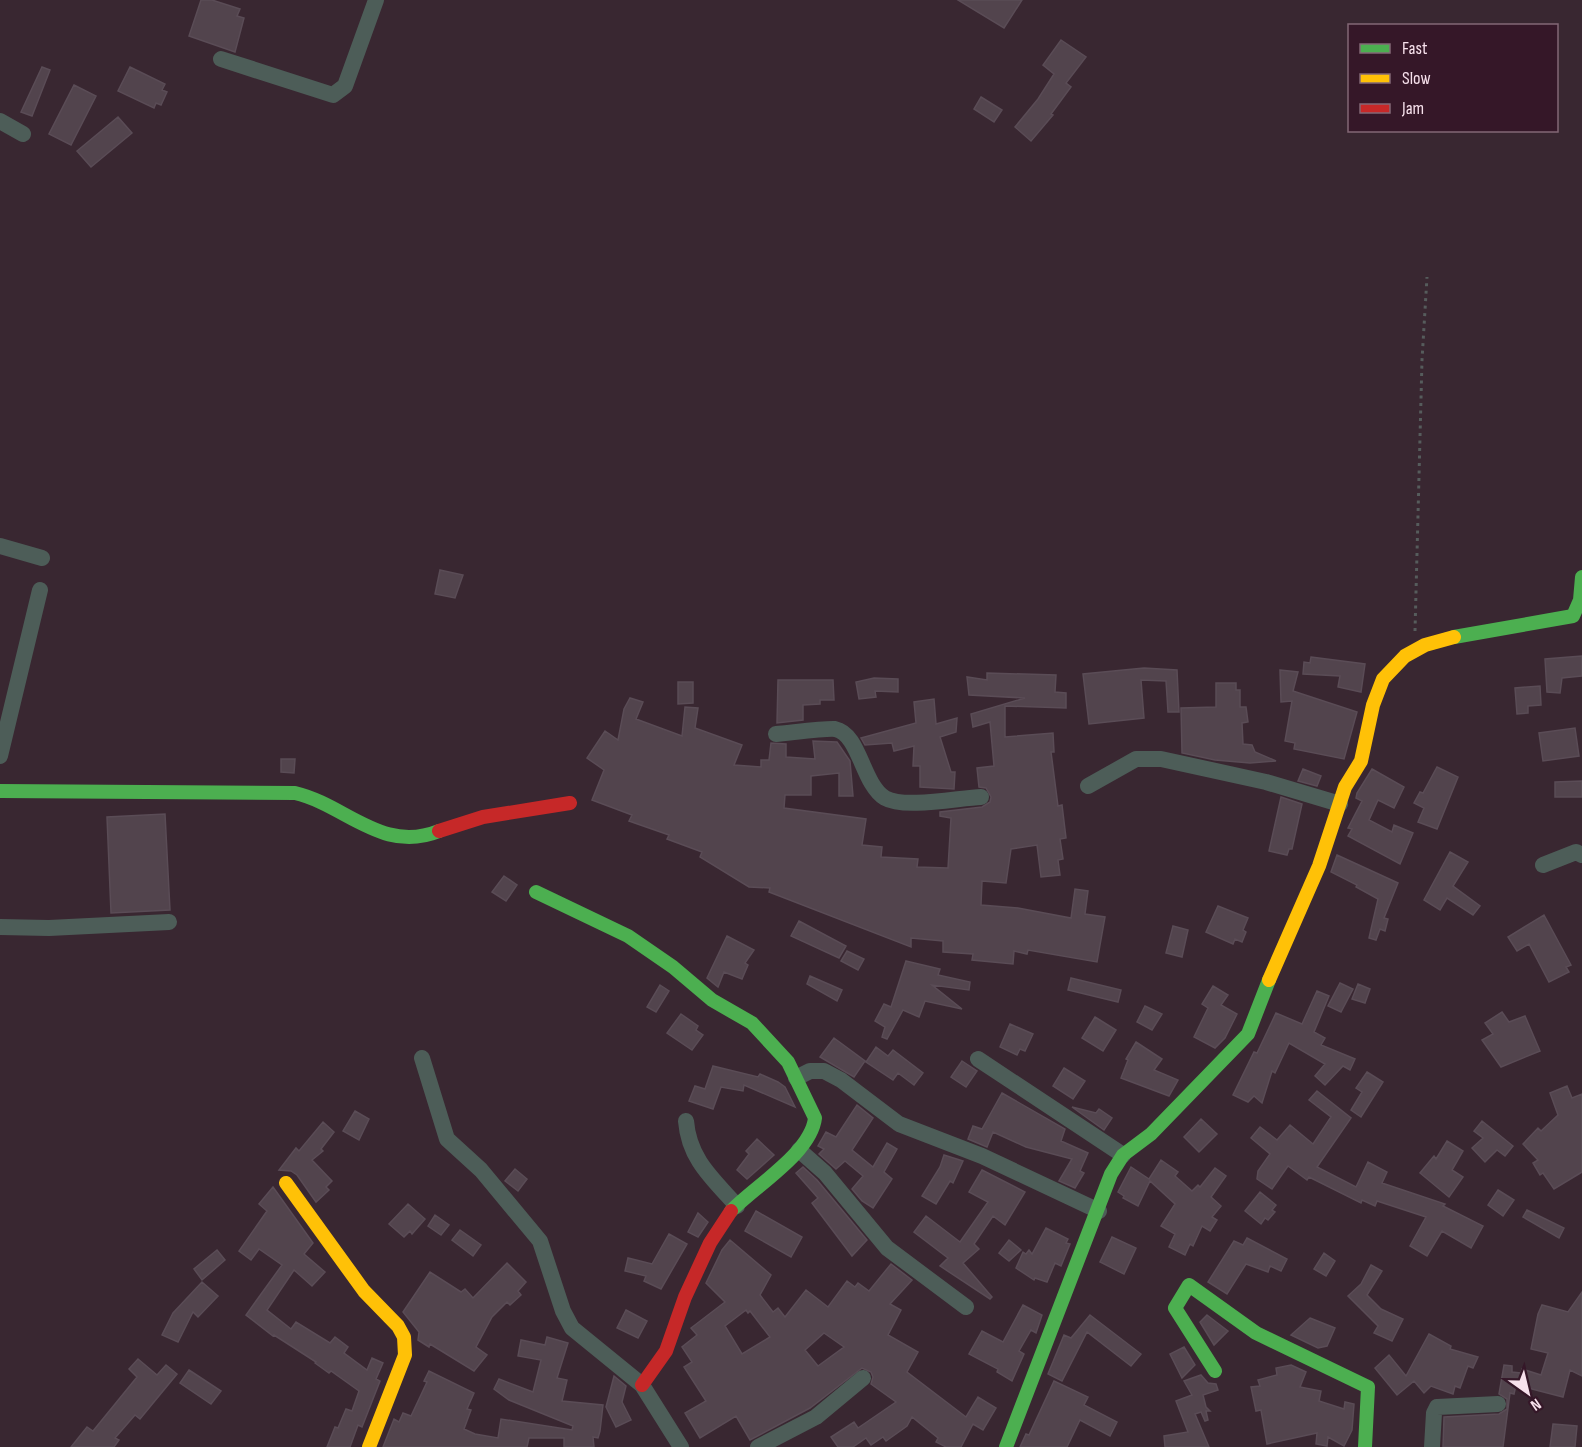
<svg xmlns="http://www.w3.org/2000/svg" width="1582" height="1447" viewBox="0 0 1582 1447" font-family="'Sofia Sans Condensed',sans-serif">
  <rect width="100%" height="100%" fill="#392731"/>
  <path fill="#52444d" stroke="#5a4c56" stroke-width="1.5" fill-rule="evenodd" d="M 201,0 L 212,0 L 240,9 L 237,16 L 244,18 L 235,52 L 189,36 Z
    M 958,0 L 1022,0 L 1004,28 Z
    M 1061,40 L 1086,57 L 1066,83 L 1071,87 L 1051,114 L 1053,115 L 1031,141 L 1015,127 L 1038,99 L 1054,74 L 1043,65 Z
    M 42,67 L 50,70 L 32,116 L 21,112 Z
    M 130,67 L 165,84 L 162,90 L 167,92 L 161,105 L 156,103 L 154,108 L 118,91 Z
    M 74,85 L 96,96 L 71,145 L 49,134 Z
    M 981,97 L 1002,110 L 994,122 L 974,109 Z
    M 118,117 L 132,133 L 91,167 L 77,151 Z
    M 440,570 L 463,575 L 455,598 L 435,594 Z
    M 1582,656 L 1582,676 L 1562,678 L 1560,693 L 1547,692 L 1545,659 Z
    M 1311,657 L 1365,664 L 1361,692 L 1338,687 L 1340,676 L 1303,674 L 1304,662 L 1310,663 Z
    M 1144,668 L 1177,670 L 1179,712 L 1168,712 L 1166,681 L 1141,680 L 1144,718 L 1089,724 L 1083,674 Z
    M 1280,670 L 1298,672 L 1293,691 L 1357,712 L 1344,759 L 1294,749 L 1295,743 L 1285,741 L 1292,701 L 1281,702 Z
    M 987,673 L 1056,675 L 1055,692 L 1066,693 L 1066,708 L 1005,706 L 1005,737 L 1053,733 L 1054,752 L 1051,752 L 1058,806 L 1062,805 L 1066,838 L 1060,839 L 1063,859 L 1058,860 L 1060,875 L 1041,877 L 1037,845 L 1011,849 L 1006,883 L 982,881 L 981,905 L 1018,908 L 1071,918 L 1075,889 L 1088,891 L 1085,914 L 1105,917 L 1097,962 L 1028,950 L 1027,954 L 1014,951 L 1013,964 L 972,960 L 973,954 L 943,952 L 943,941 L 911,938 L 911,947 L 769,892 L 770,888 L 749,887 L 700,857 L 702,852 L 667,839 L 669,835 L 629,821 L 632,815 L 592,800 L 604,770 L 587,758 L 605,731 L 618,740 L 624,709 L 630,698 L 643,702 L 636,719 L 682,736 L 685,707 L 698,708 L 695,728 L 742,745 L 734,765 L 761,767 L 761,760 L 769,760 L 771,743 L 786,744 L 786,757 L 815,759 L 813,741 L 837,742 L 850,761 L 853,796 L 839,796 L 839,773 L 811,776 L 811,795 L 785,795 L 784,808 L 866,819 L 862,845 L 882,847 L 881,857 L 918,859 L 917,867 L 948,868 L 951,818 L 940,816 L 940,812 L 982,807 L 990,802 L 991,797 L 986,788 L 979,787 L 977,768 L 994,766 L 990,722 L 973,727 L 971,714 L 1025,698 L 969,695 L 967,677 L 987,680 Z
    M 874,678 L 898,679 L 898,692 L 875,691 L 876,697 L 859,699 L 856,682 Z
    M 778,680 L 833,680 L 834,700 L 820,700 L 820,704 L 803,705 L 803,720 L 777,723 Z
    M 678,682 L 693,682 L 693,703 L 678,704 Z
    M 1216,683 L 1236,683 L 1236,690 L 1240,690 L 1240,707 L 1246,707 L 1248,722 L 1242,723 L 1243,744 L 1252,745 L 1255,752 L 1276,761 L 1250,763 L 1215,760 L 1182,753 L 1181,708 L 1216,707 Z
    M 1540,686 L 1541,705 L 1528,706 L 1528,713 L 1517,714 L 1515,688 Z
    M 934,699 L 936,724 L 957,718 L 956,732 L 940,737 L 951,772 L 955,772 L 954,789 L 920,787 L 920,766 L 913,766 L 914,746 L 894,751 L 892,743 L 865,745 L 861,738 L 916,723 L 914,702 Z
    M 1575,728 L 1579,756 L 1543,761 L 1539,733 Z
    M 281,759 L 295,759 L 294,773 L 281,772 Z
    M 1437,767 L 1458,777 L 1437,829 L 1418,822 L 1424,808 L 1414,803 L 1420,792 L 1423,793 Z
    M 1303,769 L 1321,776 L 1317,786 L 1298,781 Z
    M 1372,769 L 1404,787 L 1394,808 L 1378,800 L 1369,820 L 1392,832 L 1394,825 L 1413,833 L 1400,864 L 1348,836 L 1352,829 L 1348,828 L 1362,801 L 1356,798 L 1357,793 Z
    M 1582,781 L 1582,797 L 1555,797 L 1555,782 Z
    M 1281,797 L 1302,804 L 1292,849 L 1289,849 L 1287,855 L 1269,851 Z
    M 165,814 L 170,910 L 111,913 L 107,817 Z
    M 1450,852 L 1468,862 L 1453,886 L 1480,906 L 1473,915 L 1447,898 L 1440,910 L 1424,900 Z
    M 1337,855 L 1398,883 L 1384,918 L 1388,919 L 1385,931 L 1380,929 L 1376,940 L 1369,938 L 1378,899 L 1356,887 L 1357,885 L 1331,872 Z
    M 504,876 L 517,885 L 506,901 L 492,892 Z
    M 1218,906 L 1248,918 L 1243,930 L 1246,932 L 1242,942 L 1235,939 L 1233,944 L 1206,932 Z
    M 1544,915 L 1571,965 L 1566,967 L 1569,972 L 1549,982 L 1529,944 L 1517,951 L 1508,937 Z
    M 799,921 L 846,946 L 839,958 L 791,936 Z
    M 1173,926 L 1188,930 L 1182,957 L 1166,953 Z
    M 727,936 L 754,950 L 745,963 L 748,965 L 742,979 L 724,972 L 718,987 L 707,978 Z
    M 847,951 L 864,959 L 858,970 L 841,961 Z
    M 906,961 L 940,969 L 938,975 L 970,982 L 969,990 L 932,985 L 962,1009 L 925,1001 L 919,1017 L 903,1010 L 887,1039 L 882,1037 L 885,1027 L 875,1021 L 884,1004 L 891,1007 Z
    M 810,976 L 842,990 L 837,1001 L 807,984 Z
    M 1071,978 L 1121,990 L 1118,1002 L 1068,990 Z
    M 1340,983 L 1353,989 L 1341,1012 L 1328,1006 Z
    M 1358,984 L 1370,989 L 1365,1003 L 1352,999 Z
    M 660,985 L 669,991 L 656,1012 L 647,1007 Z
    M 1213,986 L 1228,995 L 1221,1005 L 1237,1014 L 1225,1038 L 1215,1048 L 1194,1037 L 1208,1008 L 1202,1004 Z
    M 1317,991 L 1329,996 L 1314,1032 L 1325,1038 L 1321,1045 L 1355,1059 L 1350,1070 L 1343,1066 L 1325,1085 L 1315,1076 L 1325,1064 L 1289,1043 L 1275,1073 L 1272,1071 L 1262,1103 L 1254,1096 L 1248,1102 L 1233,1095 L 1254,1052 L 1257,1053 L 1276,1013 L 1302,1024 Z
    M 1145,1006 L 1162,1014 L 1152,1030 L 1137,1022 Z
    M 1502,1012 L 1509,1022 L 1525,1016 L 1540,1051 L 1501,1067 L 1482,1040 L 1493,1034 L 1485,1023 Z
    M 681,1014 L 698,1026 L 696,1030 L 703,1035 L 692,1050 L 667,1033 Z
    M 1095,1017 L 1116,1030 L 1103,1051 L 1082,1038 Z
    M 1010,1024 L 1033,1034 L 1025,1051 L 1020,1049 L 1017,1055 L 1000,1047 Z
    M 834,1038 L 865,1061 L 854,1077 L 820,1057 Z
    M 1136,1042 L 1162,1059 L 1154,1070 L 1178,1080 L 1169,1096 L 1121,1078 L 1128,1060 L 1126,1059 Z
    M 876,1047 L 888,1056 L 893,1050 L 923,1073 L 914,1085 L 898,1073 L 893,1080 L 866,1062 Z
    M 962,1061 L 977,1071 L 966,1087 L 951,1077 Z
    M 713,1066 L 758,1077 L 760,1074 L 778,1082 L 785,1087 L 795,1107 L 744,1085 L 743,1091 L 721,1087 L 713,1109 L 689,1101 L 695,1086 L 705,1089 Z
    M 1064,1068 L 1085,1081 L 1073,1099 L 1053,1086 Z
    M 1367,1072 L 1383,1082 L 1361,1117 L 1351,1110 L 1362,1092 L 1356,1088 Z
    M 1567,1086 L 1572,1098 L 1582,1094 L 1582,1172 L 1554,1189 L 1543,1173 L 1540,1175 L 1533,1163 L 1538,1160 L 1523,1144 L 1538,1128 L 1541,1131 L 1558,1115 L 1550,1093 Z
    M 1317,1091 L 1351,1118 L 1317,1167 L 1356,1187 L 1368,1162 L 1387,1172 L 1382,1183 L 1445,1204 L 1443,1206 L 1483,1226 L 1471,1248 L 1442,1231 L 1427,1256 L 1410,1246 L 1426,1217 L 1377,1201 L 1375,1206 L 1362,1200 L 1361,1203 L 1309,1177 L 1307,1180 L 1288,1166 L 1272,1189 L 1257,1179 L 1258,1171 L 1270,1154 L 1251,1138 L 1260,1127 L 1277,1140 L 1290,1125 L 1313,1144 L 1331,1117 L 1309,1100 Z
    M 1002,1093 L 1065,1129 L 1061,1141 L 1088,1153 L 1080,1171 L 1084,1173 L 1075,1188 L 1059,1181 L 1072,1159 L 1026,1147 L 993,1132 L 987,1147 L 968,1139 L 973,1126 L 982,1129 Z
    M 857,1105 L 873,1118 L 852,1150 L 873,1167 L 887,1143 L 897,1149 L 884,1172 L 892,1179 L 873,1208 L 862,1201 L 852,1189 L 863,1176 L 845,1161 L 836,1169 L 819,1154 L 824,1149 L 818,1146 L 826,1132 L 836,1137 Z
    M 1072,1107 L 1096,1113 L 1099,1109 L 1112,1118 L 1104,1130 Z
    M 355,1111 L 369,1119 L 359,1140 L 343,1131 Z
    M 1201,1119 L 1217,1134 L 1199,1152 L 1184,1137 Z
    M 1482,1121 L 1513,1146 L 1505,1156 L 1497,1150 L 1485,1162 L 1472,1148 L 1483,1138 L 1474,1131 Z
    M 323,1122 L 334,1132 L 321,1149 L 323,1151 L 312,1160 L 332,1181 L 326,1187 L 329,1190 L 316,1202 L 297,1175 L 291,1171 L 279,1170 L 296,1148 L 299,1151 Z
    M 757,1139 L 774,1155 L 747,1179 L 737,1170 L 749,1154 L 746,1151 Z
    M 1447,1141 L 1463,1151 L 1452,1170 L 1463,1177 L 1449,1197 L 1420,1173 L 1434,1156 L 1436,1159 Z
    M 944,1155 L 963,1161 L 953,1183 L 950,1181 L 936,1204 L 922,1196 L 940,1167 Z
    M 1161,1160 L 1178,1172 L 1175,1176 L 1192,1191 L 1198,1185 L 1200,1187 L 1215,1168 L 1226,1176 L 1211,1197 L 1221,1206 L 1212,1217 L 1217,1220 L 1210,1231 L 1202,1226 L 1193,1246 L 1190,1244 L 1185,1255 L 1169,1247 L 1175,1234 L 1161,1226 L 1175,1204 L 1150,1181 L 1138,1206 L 1123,1198 L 1124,1196 L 1118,1192 L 1131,1167 L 1149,1179 Z
    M 803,1167 L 817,1180 L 867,1240 L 852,1256 L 812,1203 L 818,1198 L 796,1173 Z
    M 515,1169 L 527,1179 L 518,1191 L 505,1181 Z
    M 982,1170 L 1025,1192 L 1005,1225 L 993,1216 L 974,1244 L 979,1249 L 963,1263 L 992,1297 L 990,1299 L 940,1266 L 948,1258 L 914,1232 L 926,1216 L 960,1242 L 988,1202 L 969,1192 Z
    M 273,1187 L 313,1243 L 304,1254 L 325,1272 L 312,1286 L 294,1270 L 267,1310 L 291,1329 L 296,1322 L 330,1343 L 335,1337 L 348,1347 L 344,1353 L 367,1370 L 372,1358 L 383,1363 L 376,1379 L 380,1381 L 362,1427 L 358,1425 L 350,1447 L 327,1447 L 335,1427 L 338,1428 L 346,1409 L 352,1411 L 359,1391 L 331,1371 L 329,1373 L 315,1363 L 316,1362 L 274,1335 L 273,1336 L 246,1315 L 282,1265 L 259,1249 L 251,1260 L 239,1251 L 267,1211 L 259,1204 Z
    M 1498,1190 L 1514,1200 L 1503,1216 L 1488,1205 Z
    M 1260,1192 L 1276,1205 L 1272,1210 L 1275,1212 L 1268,1220 L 1265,1218 L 1261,1224 L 1245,1211 Z
    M 408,1204 L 425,1219 L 412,1234 L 410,1231 L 404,1237 L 389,1224 Z
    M 1527,1210 L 1564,1228 L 1559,1238 L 1523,1217 Z
    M 756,1211 L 802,1237 L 791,1257 L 745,1231 Z
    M 698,1213 L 708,1222 L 698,1237 L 688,1232 Z
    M 435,1215 L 449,1225 L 441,1235 L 428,1226 Z
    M 1046,1228 L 1068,1239 L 1066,1243 L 1070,1244 L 1061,1266 L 1055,1263 L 1047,1282 L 1035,1278 L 1034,1280 L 1016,1268 L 1023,1252 L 1026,1254 L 1029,1250 L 1032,1254 Z
    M 460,1230 L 481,1245 L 473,1256 L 452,1240 Z
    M 669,1234 L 687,1244 L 661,1289 L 644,1281 L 646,1276 L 625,1271 L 628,1258 L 652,1264 Z
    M 1112,1237 L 1136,1248 L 1124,1274 L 1100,1262 Z
    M 1247,1238 L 1287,1259 L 1281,1271 L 1270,1266 L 1268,1272 L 1246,1264 L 1227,1294 L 1208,1282 L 1234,1241 L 1243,1245 Z
    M 730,1240 L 771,1275 L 760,1295 L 773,1312 L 778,1308 L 785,1317 L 806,1290 L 828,1307 L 847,1281 L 855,1287 L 858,1283 L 869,1291 L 891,1264 L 912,1280 L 890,1304 L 901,1310 L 888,1335 L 918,1352 L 907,1372 L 966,1417 L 978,1397 L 996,1408 L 983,1430 L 973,1424 L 961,1447 L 946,1447 L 936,1442 L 938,1438 L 912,1417 L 907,1426 L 886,1441 L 883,1437 L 871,1445 L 866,1438 L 853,1447 L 838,1447 L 831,1437 L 854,1422 L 858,1428 L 896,1402 L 871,1384 L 873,1377 L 871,1372 L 862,1368 L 810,1408 L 750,1440 L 736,1416 L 700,1438 L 685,1413 L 706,1401 L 684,1367 L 692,1362 L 682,1347 L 697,1335 L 691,1328 L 725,1302 L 706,1283 L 722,1250 ZM 746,1310 L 748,1313 L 750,1311 L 770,1337 L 742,1354 L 725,1326 ZM 824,1333 L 844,1347 L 818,1366 L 805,1350 Z
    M 1009,1240 L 1021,1250 L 1009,1261 L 999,1253 Z
    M 217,1250 L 225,1260 L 202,1280 L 194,1269 Z
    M 1324,1253 L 1335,1261 L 1326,1276 L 1314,1269 Z
    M 507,1263 L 526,1282 L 518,1291 L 521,1295 L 510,1305 L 507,1302 L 492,1317 L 476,1347 L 487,1355 L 474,1371 L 430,1344 L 429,1347 L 418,1340 L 419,1332 L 403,1312 L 430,1272 L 461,1292 L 465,1289 L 473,1298 Z
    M 1371,1265 L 1382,1271 L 1367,1295 L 1381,1309 L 1403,1319 L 1392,1341 L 1374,1333 L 1378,1326 L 1348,1296 L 1361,1284 Z
    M 202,1282 L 218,1296 L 198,1317 L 193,1312 L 178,1342 L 162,1335 L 173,1313 Z
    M 1582,1292 L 1582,1376 L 1570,1370 L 1563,1397 L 1516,1385 L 1514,1394 L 1510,1393 L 1503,1447 L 1443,1447 L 1444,1417 L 1499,1414 L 1507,1409 L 1507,1399 L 1499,1394 L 1504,1365 L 1512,1366 L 1512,1372 L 1521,1373 L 1522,1369 L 1541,1375 L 1548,1353 L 1531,1349 L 1538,1314 L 1542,1305 L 1568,1312 Z
    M 1023,1305 L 1042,1315 L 1036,1333 L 1031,1330 L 1019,1351 L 1024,1354 L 1012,1381 L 997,1372 L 998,1369 L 969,1354 L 982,1331 L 1003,1342 Z
    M 626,1310 L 647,1321 L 638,1338 L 617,1328 Z
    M 1090,1315 L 1141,1354 L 1131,1366 L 1087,1332 L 1062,1381 L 1048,1374 L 1064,1335 L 1071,1338 Z
    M 1207,1315 L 1228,1331 L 1214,1345 L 1200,1322 Z
    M 1310,1318 L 1335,1328 L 1327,1346 L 1318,1348 L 1291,1335 Z
    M 1429,1334 L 1451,1346 L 1450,1349 L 1478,1357 L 1473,1368 L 1468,1366 L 1460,1388 L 1455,1386 L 1453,1394 L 1431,1386 L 1424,1393 L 1414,1381 L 1397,1395 L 1375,1368 L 1389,1355 L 1406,1376 Z
    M 547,1337 L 568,1343 L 557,1378 L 567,1380 L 562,1401 L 603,1405 L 600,1431 L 598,1438 L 593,1437 L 594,1447 L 564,1447 L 564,1438 L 529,1438 L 527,1447 L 383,1447 L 394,1419 L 399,1422 L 403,1413 L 411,1416 L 427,1382 L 424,1381 L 429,1371 L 474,1393 L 467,1409 L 471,1410 L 464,1429 L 475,1434 L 498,1438 L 501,1419 L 572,1430 L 573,1426 L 509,1400 L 494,1389 L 499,1379 L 533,1392 L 541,1360 L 518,1356 L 521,1340 L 545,1345 Z
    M 1184,1347 L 1195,1365 L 1182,1378 L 1170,1354 Z
    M 138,1359 L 157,1375 L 166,1365 L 177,1374 L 140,1419 L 135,1415 L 115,1438 L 119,1440 L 114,1447 L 71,1447 L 87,1427 L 93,1431 L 137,1377 L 129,1369 Z
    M 1291,1365 L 1306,1372 L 1300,1387 L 1321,1391 L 1319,1401 L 1344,1409 L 1345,1402 L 1354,1404 L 1352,1430 L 1344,1446 L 1328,1437 L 1327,1446 L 1316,1444 L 1317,1433 L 1267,1444 L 1261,1410 L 1256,1411 L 1251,1387 L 1260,1386 L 1258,1380 L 1277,1375 L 1276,1368 Z
    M 189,1370 L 221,1391 L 211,1404 L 180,1383 Z
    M 1201,1375 L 1208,1383 L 1216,1384 L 1218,1390 L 1203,1395 L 1206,1407 L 1210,1411 L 1206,1411 L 1208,1420 L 1205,1421 L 1201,1412 L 1195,1414 L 1209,1447 L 1165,1447 L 1164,1436 L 1188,1432 L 1176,1401 L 1192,1395 L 1184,1381 Z
    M 614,1376 L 626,1386 L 622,1402 L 631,1420 L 616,1427 L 606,1407 Z
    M 1054,1381 L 1088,1397 L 1084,1405 L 1117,1422 L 1110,1436 L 1080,1420 L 1067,1447 L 1020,1447 L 1026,1434 L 1029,1435 Z
    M 1553,1424 L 1577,1426 L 1575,1447 L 1550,1447 Z"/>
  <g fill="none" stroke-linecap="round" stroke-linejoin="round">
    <path stroke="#565c5c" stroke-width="3" stroke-dasharray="3 4.5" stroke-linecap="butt" d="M 1415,631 L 1422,360 L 1427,277"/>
    <path stroke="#4d5d58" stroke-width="16" d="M 221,59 L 333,95 L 345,86 L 376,0
      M 0,121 L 23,134
      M 0,546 L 42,558
      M 776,734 C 789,733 826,728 835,729 C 860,734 862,784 885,798 C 904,809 958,798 981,797
      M 0,756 L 40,590
      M 1088,786 L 1136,759 L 1161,759 L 1266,782 L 1340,804
      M 1543,865 L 1576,852 L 1582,855
      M 0,927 L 49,928 L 169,922
      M 422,1058 L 447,1139 L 481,1170 L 540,1241 L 563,1311 L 572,1328 L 642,1385 L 681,1447
      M 978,1059 L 1123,1155
      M 796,1078 L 810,1071 L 824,1071 L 841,1080 L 899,1124 L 982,1156 L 1099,1211
      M 686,1121 C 689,1159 712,1178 737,1206
      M 799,1150 L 825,1173 L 887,1248 L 966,1307
      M 758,1447 L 816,1417 L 863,1378
      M 1432,1447 L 1434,1413 L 1437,1407 L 1498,1404"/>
    <path stroke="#4caf50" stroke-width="14" d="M 1454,637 L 1573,616 L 1580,600 L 1582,577
      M 0,791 L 295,793 C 346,805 382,854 439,831
      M 536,892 L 628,936 L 673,967 L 712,1000 L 752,1023 L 788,1062 L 815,1118 C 811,1153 755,1186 731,1211
      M 1215,1371 L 1175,1308 L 1189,1285 L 1256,1333 L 1368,1387 L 1365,1447
      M 1006,1447 L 1111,1174 L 1123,1155 L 1151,1134 L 1248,1034 L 1269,980"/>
    <path stroke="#ffc107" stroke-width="14" d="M 1269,980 L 1319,866 L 1345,787 L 1361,761 L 1373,705 L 1383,679 L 1405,656 L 1425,645 L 1454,637
      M 286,1183 L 364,1291 L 398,1326 L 404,1337 L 405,1355 L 369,1447"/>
    <path stroke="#c62828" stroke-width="14" d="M 439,831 L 483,817 L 570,803
      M 642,1385 L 666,1351 L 685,1297 L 710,1243 L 731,1211"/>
  </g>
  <rect x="1348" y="24" width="210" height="108" fill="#351728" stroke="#836876" stroke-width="1.5"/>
  <rect x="1360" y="44" width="30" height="9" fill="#4caf50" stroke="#836876" stroke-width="1.5"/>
  <text x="1402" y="54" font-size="18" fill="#f7e1ec">Fast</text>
  <rect x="1360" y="74" width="30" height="9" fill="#ffc107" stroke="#836876" stroke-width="1.5"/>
  <text x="1402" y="84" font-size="18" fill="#f7e1ec">Slow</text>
  <rect x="1360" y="104" width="30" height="9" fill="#c62828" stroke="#836876" stroke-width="1.5"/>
  <text x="1402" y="114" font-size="18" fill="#f7e1ec">Jam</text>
  <g transform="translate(1528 1393) rotate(146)" stroke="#351728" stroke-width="4.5" paint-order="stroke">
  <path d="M0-4.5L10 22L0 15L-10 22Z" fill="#f7e1ec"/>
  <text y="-9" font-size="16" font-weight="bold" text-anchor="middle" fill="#f7e1ec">N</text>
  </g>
</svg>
